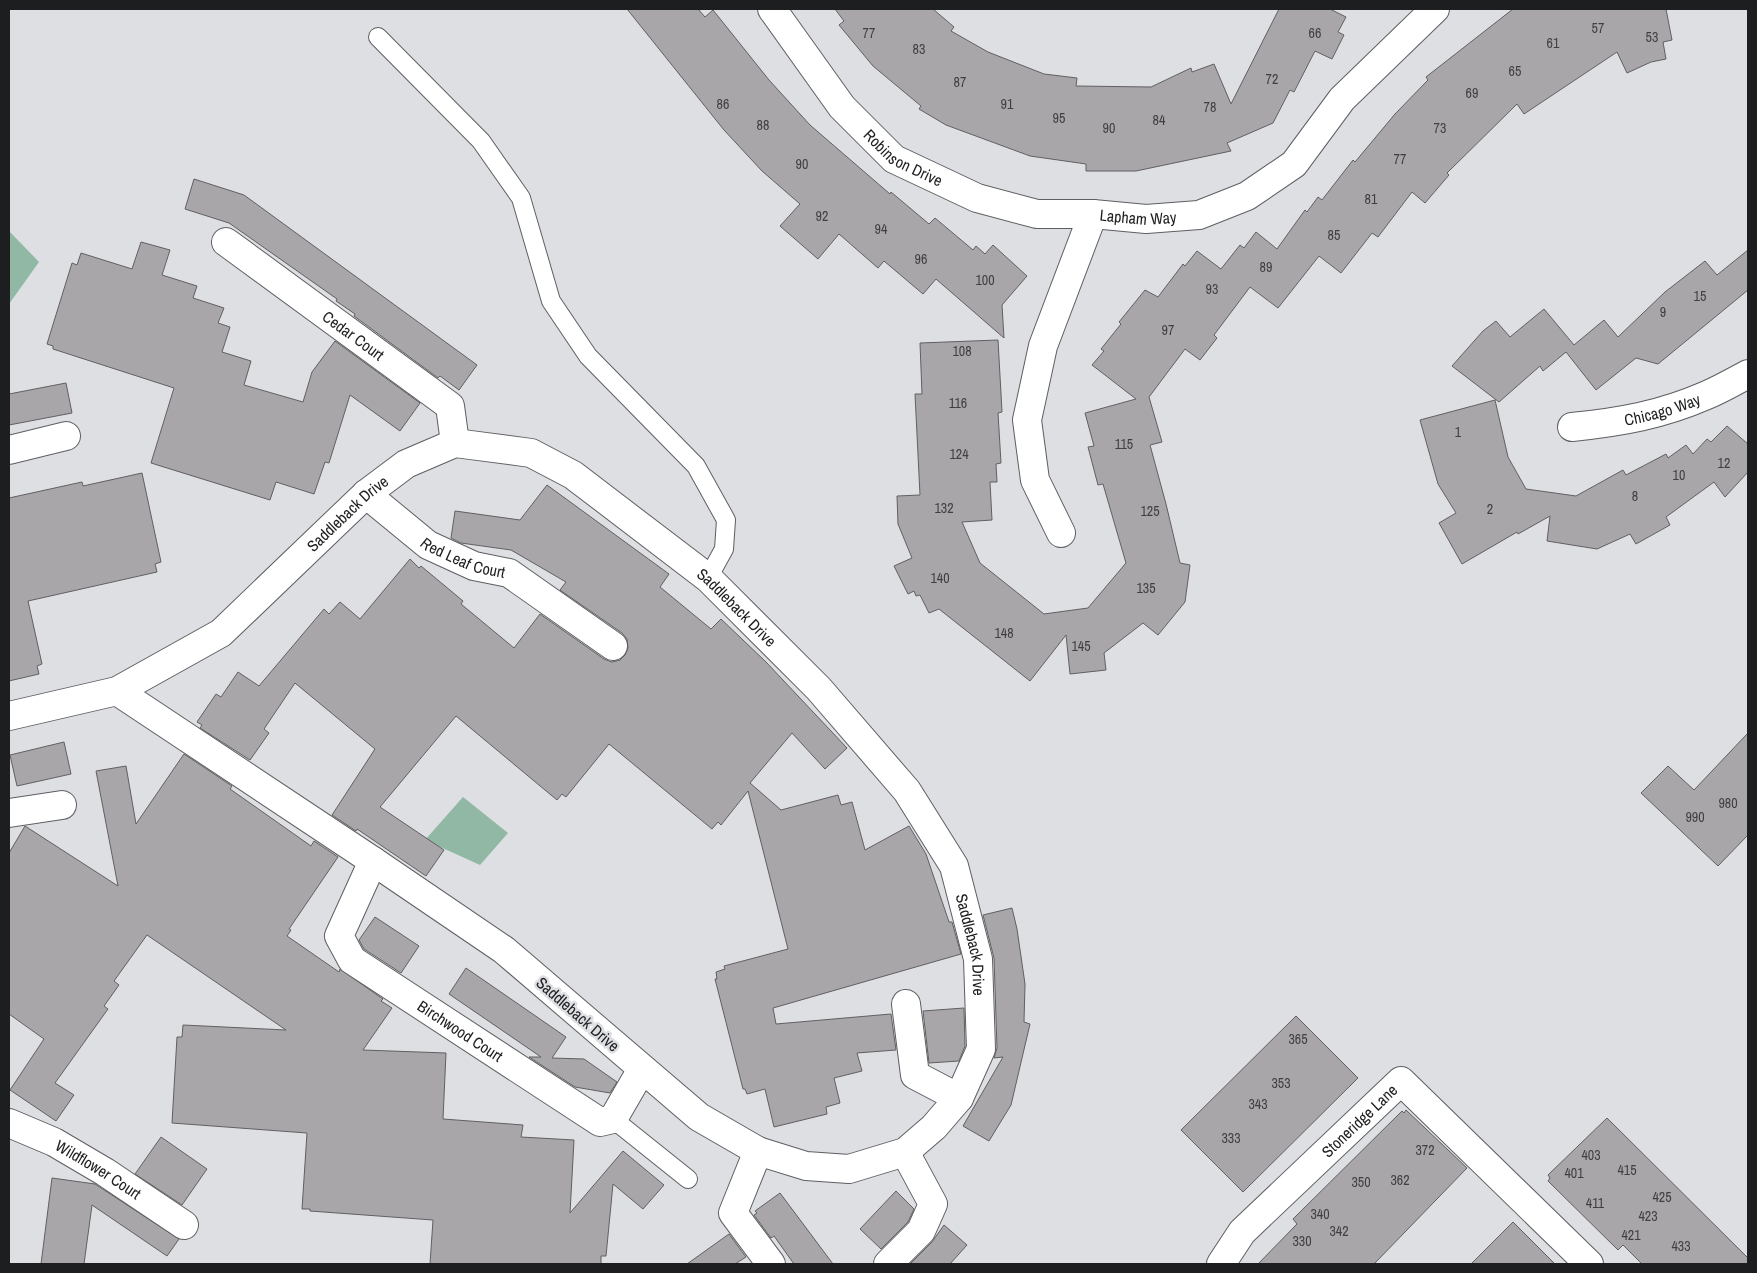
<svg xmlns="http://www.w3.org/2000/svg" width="1757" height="1273" viewBox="0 0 1757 1273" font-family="'Archivo Narrow',sans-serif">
  <rect width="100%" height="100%" fill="#dddfe3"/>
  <path fill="#90b8a5" d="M 9,231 L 39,262 L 9,304 Z
    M 463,797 L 508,833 L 480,865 L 425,840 Z"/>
  <path fill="#a9a6a9" stroke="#615f61" d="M 627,9 L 698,9 L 705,17 L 713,10 L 769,80 L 810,125 L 890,194 L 891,192 L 929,224 L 935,218 L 973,250 L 976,246 L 985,254 L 993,245 L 1027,276 L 1002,305 L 1004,338 L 936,279 L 923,294 L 884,261 L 878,268 L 839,234 L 818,259 L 780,226 L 800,204 L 762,171 L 724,130 Z
    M 835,9 L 933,9 L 954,27 L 951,31 L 988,52 L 1044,74 L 1077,78 L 1076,86 L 1151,87 L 1191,68 L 1192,72 L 1214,64 L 1231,104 L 1279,9 L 1330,9 L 1346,17 L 1338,32 L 1344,35 L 1332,59 L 1315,51 L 1294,92 L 1290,90 L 1273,123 L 1227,143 L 1231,151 L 1136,171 L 1086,171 L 1086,164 L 1030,156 L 946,125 L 919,109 L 921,106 L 873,66 L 839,25 L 844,21 Z
    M 1513,9 L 1666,9 L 1672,40 L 1663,42 L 1666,59 L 1651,62 L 1627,73 L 1617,52 L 1524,114 L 1517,104 L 1447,173 L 1449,175 L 1425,203 L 1412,192 L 1378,237 L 1372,233 L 1341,273 L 1319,256 L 1278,308 L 1250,287 L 1214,335 L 1217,338 L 1200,360 L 1185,349 L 1149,397 L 1162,442 L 1150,445 L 1166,504 L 1180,563 L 1190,565 L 1185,602 L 1158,635 L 1143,623 L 1104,653 L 1106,670 L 1070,674 L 1066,635 L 1030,681 L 939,609 L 929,613 L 920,595 L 916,596 L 914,591 L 908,594 L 894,566 L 912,558 L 898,524 L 897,496 L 920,495 L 915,394 L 922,394 L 920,343 L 998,340 L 1002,412 L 998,413 L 1001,463 L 996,464 L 997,482 L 990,482 L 992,520 L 962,522 L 980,563 L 1044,614 L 1088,608 L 1126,563 L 1103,484 L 1098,485 L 1088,447 L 1094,446 L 1085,413 L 1136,399 L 1092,365 L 1104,351 L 1101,349 L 1121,324 L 1119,322 L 1145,290 L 1158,297 L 1183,264 L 1185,266 L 1197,251 L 1221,269 L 1240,245 L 1244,248 L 1256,232 L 1277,249 L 1305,210 L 1307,212 L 1318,197 L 1322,200 L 1353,160 L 1355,162 L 1395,114 L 1428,80 L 1426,77 Z
    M 194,179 L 244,195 L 477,365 L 459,390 L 440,376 L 438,378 L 354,316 L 355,314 L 336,301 L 337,299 L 229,223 L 185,209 Z
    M 141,242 L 170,250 L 162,275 L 197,286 L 193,298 L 224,308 L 218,323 L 230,327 L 222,352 L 251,361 L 244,385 L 303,402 L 312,372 L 335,341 L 420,403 L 400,431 L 350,395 L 329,463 L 325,462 L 314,494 L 276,482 L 270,500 L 151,463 L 174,388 L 53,349 L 53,346 L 47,344 L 72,263 L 77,265 L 81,253 L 132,269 Z
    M 1748,250 L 1748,290 L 1658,364 L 1636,358 L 1596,390 L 1566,352 L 1543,371 L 1540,366 L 1499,402 L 1452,366 L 1483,331 L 1496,321 L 1510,337 L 1544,309 L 1574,345 L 1604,320 L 1618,337 L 1665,292 L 1705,261 L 1717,275 Z
    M 66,383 L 72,413 L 9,425 L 9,394 Z
    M 1495,400 L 1508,457 L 1526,489 L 1576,496 L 1623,470 L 1626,475 L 1666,454 L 1668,458 L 1686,445 L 1693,454 L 1707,439 L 1711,442 L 1727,426 L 1748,444 L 1748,472 L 1725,497 L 1714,482 L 1666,517 L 1670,525 L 1636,544 L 1630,534 L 1597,549 L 1547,541 L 1550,516 L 1518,534 L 1517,532 L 1462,564 L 1439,523 L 1456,513 L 1438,484 L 1420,420 Z
    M 142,473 L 161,562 L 155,564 L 157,572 L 28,601 L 42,664 L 37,666 L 39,674 L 9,681 L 9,498 L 82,482 L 83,486 Z
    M 547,485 L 669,574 L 660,587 L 711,629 L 721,619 L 766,662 L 847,748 L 825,769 L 792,733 L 750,783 L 781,810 L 838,795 L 841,805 L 852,802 L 865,850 L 909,826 L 926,854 L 949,922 L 952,922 L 961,954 L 773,1008 L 776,1024 L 891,1014 L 896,1050 L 857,1053 L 862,1071 L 834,1078 L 840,1103 L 826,1107 L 827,1114 L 774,1127 L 765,1089 L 747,1094 L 745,1089 L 743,1089 L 715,979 L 717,979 L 716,972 L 725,969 L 724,966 L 788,949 L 748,791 L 721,825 L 718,822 L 712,829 L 609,744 L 566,797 L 562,794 L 557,800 L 456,716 L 380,807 L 444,850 L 426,876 L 357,829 L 356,831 L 332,815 L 375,749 L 295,683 L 264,729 L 269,733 L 250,760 L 200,728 L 202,725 L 197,722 L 216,694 L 221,697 L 238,672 L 259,686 L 324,609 L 329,614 L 340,602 L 360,619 L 410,559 L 419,568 L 421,566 L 463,601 L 461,604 L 514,648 L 540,614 L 604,659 L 612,662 L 620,660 L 625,655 L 628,648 L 627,639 L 622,633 L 560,590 L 566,582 L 511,550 L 461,543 L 451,538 L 455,511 L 520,520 Z
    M 1748,733 L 1748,835 L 1718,866 L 1641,793 L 1668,766 L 1694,790 Z
    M 64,742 L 71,774 L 17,786 L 10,755 Z
    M 184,754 L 232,786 L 230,789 L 311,846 L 314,841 L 338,857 L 289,929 L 291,930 L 287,936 L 339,972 L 340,969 L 383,999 L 381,1001 L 392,1008 L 363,1050 L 446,1053 L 443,1119 L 523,1125 L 521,1137 L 574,1140 L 570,1213 L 623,1151 L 664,1185 L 643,1209 L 613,1184 L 606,1256 L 601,1256 L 601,1264 L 430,1264 L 433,1220 L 310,1211 L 310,1209 L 302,1209 L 307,1133 L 172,1123 L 177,1037 L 182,1037 L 183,1025 L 286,1030 L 147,935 L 114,981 L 119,985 L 104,1006 L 108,1009 L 55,1083 L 74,1095 L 56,1121 L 10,1090 L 44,1039 L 9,1014 L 9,853 L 25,826 L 118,886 L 96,771 L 126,766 L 136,824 Z
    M 1012,908 L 1017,929 L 1025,984 L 1024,1022 L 1030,1024 L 1011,1105 L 989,1141 L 963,1126 L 1003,1057 L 994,1058 L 997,1048 L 994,958 L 983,915 Z
    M 375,917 L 419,946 L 401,973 L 364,949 L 359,940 Z
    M 466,968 L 566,1037 L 552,1058 L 584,1059 L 617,1082 L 610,1093 L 575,1087 L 529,1057 L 541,1057 L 449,994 Z
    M 964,1008 L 965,1046 L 959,1061 L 929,1063 L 923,1011 Z
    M 1296,1016 L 1358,1078 L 1243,1192 L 1181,1130 Z
    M 1406,1110 L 1467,1168 L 1374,1264 L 1258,1264 L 1297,1224 L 1293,1219 L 1402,1111 L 1404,1113 Z
    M 1607,1118 L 1748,1258 L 1748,1264 L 1642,1264 L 1623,1245 L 1618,1250 L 1548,1181 L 1550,1178 L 1548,1175 Z
    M 161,1137 L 207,1169 L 182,1205 L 135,1174 Z
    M 52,1178 L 95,1184 L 179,1239 L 167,1256 L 92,1205 L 84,1264 L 41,1264 Z
    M 896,1191 L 914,1209 L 908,1222 L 881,1249 L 860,1229 Z
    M 780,1193 L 833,1264 L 794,1264 L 774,1236 L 771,1238 L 754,1215 L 757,1213 L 755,1211 Z
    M 1513,1222 L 1555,1264 L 1471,1264 Z
    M 944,1225 L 967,1245 L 950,1264 L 910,1264 L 932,1242 Z
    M 729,1234 L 746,1257 L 735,1264 L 687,1264 Z"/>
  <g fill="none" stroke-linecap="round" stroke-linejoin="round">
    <g stroke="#5d5f62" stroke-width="20">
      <path id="lane" d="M 378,37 L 481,141 L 521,198 L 551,301 L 588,356 L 696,466 L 726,520 L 724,549 L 708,578
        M 613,1119 L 688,1179"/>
    </g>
    <g stroke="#5d5f62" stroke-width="30">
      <g id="street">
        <path id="s1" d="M 772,9 L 842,107 L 894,159 L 977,198 L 1037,214 L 1093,214 L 1146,219 L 1199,215 L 1247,196 L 1294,164 L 1342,99 L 1435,9"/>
        <path id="s2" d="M 226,242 L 450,406 L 455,443"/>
        <path id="s3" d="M 1572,427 C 1621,422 1661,415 1707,395 C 1721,389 1735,381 1748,374"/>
        <path d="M 9,450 L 66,436"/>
        <path id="s4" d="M 366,494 L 428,545 L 474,566 L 509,573 L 613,646"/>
        <path d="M 1061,533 L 1035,480 L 1027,420 L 1043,346 L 1093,214"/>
        <path id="s5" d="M 9,716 L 117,691 L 221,633 L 366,494 L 406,464 L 455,443 L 531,453 L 573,475 L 708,578 L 819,689 L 907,791 L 954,866 L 978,959 L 981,1049 L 959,1098 L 934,1127 L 905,1152 L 849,1169 L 806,1166 L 758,1151 L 699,1117 L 504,950 L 373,861 L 117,691"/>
        <path d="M 9,813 L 62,805"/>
        <path id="s6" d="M 373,861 L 339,936 L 352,960 L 600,1122 L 613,1119 L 642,1069"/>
        <path d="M 906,1004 L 915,1075 L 959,1098"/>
        <path id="s7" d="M 9,1123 L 54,1142 L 105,1172 L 184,1225"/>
        <path d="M 758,1151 L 733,1213 L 771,1264"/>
        <path d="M 888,1264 L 921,1231 L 933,1204 L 905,1152"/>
        <path id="s8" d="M 1221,1264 L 1242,1232 L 1401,1081 L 1589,1264"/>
      </g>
    </g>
    <use href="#lane" stroke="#fff" stroke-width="18"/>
    <use href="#street" stroke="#fff" stroke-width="28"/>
  </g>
  <g text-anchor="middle" stroke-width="5" stroke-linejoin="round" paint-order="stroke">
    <g font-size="14" fill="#404042">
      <text x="1598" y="33">57</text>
      <text x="869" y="38">77</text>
      <text x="1315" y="38">66</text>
      <text x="1652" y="42">53</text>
      <text x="1553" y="48">61</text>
      <text x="919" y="54">83</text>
      <text x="1515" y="76">65</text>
      <text x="1272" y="84">72</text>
      <text x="960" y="87">87</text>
      <text x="1472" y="98">69</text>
      <text x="723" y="109">86</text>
      <text x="1007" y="109">91</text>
      <text x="1210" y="112">78</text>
      <text x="1059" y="123">95</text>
      <text x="1159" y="125">84</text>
      <text x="763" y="130">88</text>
      <text x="1109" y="133">90</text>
      <text x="1440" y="133">73</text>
      <text x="1400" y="164">77</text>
      <text x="802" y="169">90</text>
      <text x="1371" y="204">81</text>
      <text x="822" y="221">92</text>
      <text x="881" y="234">94</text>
      <text x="1334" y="240">85</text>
      <text x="921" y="264">96</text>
      <text x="1266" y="272">89</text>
      <text x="985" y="285">100</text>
      <text x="1212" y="294">93</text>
      <text x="1700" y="301">15</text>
      <text x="1663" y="317">9</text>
      <text x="1168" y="335">97</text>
      <text x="962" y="356">108</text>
      <text x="958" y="408">116</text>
      <text x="1458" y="437">1</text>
      <text x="1124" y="449">115</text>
      <text x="959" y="459">124</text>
      <text x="1724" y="468">12</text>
      <text x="1679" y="480">10</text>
      <text x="1635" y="501">8</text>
      <text x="944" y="513">132</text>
      <text x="1490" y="514">2</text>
      <text x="1150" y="516">125</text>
      <text x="940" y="583">140</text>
      <text x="1146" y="593">135</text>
      <text x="1004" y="638">148</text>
      <text x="1081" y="651">145</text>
      <text x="1728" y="808">980</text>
      <text x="1695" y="822">990</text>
      <text x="1298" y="1044">365</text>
      <text x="1281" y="1088">353</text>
      <text x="1258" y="1109">343</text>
      <text x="1231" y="1143">333</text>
      <text x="1425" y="1155">372</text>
      <text x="1591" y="1160">403</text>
      <text x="1627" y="1175">415</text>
      <text x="1574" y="1178">401</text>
      <text x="1400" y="1185">362</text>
      <text x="1361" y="1187">350</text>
      <text x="1662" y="1202">425</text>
      <text x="1595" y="1208">411</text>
      <text x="1320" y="1219">340</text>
      <text x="1648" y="1221">423</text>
      <text x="1339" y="1236">342</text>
      <text x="1631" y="1240">421</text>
      <text x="1302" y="1246">330</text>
      <text x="1681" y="1251">433</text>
    </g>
    <g font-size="16" fill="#1d1e1f" stroke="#dddfe3">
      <text dy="6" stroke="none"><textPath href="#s1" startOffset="201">Robinson Drive</textPath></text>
      <text dy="6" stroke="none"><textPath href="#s1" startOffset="449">Lapham Way</textPath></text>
      <text dy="6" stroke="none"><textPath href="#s2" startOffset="158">Cedar Court</textPath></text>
      <text dy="6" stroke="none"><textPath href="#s3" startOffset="92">Chicago Way</textPath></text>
      <text dy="6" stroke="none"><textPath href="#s5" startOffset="404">Saddleback Drive</textPath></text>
      <text dy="6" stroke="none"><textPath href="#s4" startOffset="118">Red Leaf Court</textPath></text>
      <text dy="6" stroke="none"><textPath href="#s5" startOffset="869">Saddleback Drive</textPath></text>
      <text dy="6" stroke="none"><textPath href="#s5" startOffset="1289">Saddleback Drive</textPath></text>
      <text transform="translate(578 1014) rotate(41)" y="6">Saddleback Drive</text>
      <text dy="6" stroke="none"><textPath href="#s6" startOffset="239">Birchwood Court</textPath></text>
      <text dy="6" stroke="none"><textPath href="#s8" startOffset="200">Stoneridge Lane</textPath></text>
      <text dy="6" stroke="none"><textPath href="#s7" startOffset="101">Wildflower Court</textPath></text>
    </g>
  </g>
  <rect width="1757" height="1273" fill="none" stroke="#1d1e1f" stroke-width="20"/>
</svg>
